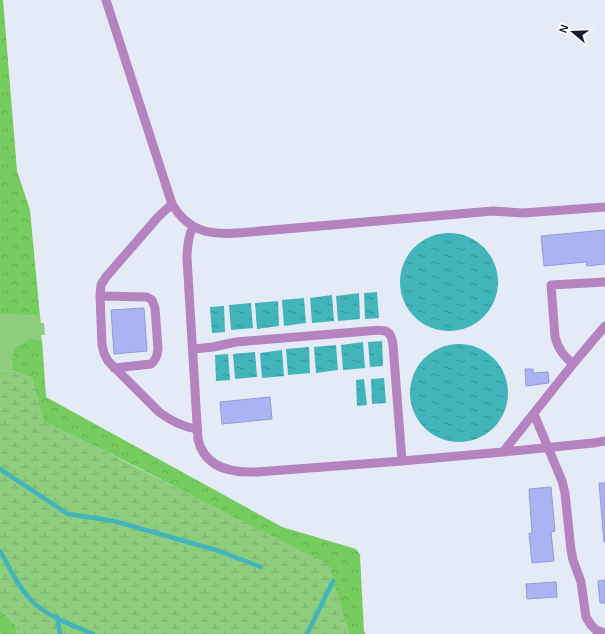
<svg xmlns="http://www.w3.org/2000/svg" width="605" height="634" viewBox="0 0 605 634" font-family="Arial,sans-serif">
  <defs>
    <pattern id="forest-crowns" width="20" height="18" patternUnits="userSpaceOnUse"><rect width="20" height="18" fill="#76cc5e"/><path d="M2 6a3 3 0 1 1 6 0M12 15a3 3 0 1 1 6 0" fill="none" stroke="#65af52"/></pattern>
    <pattern id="wetland-marsh" width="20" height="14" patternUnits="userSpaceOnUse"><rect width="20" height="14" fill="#8ecd7d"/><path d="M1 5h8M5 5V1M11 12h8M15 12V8" fill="none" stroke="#79af6c"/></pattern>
    <pattern id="water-ripples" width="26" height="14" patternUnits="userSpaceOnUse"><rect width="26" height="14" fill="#42b5ba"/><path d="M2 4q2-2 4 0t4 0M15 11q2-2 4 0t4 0" fill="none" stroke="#369298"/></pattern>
  </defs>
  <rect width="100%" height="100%" fill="#e4ebf7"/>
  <path fill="#8ecd7d" d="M 0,314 L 40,316 L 41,323 L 44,323 L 45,335 L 41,335 L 42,340 L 29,338 L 13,349 L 11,370 L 0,371 Z"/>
  <path fill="url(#forest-crowns)" d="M 0,0 L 3,0 L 17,171 L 30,210 L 40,316 L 0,314 Z
    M 29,338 L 42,340 L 46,397 L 282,527 L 356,549 L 360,555 L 364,632 L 366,634 L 349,634 L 344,617 L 223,512 L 135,466 L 43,421 L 32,378 L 11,370 L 13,349 Z
    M 0,609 L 16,626 L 17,634 L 0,634 Z"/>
  <path fill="url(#wetland-marsh)" d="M 11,370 L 32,378 L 44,421 C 139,468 233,517 329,564 L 349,634 L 17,634 L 16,626 L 0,609 L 0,371 Z"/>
  <path fill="url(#water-ripples)" d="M400 282a49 49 0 1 1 98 0a49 49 0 1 1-98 0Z
    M 377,292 L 379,318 L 365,319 L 364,293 Z
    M 359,293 L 360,319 L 338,321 L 336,296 Z
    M 332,295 L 334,321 L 312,323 L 310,298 Z
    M 304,298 L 306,323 L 284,326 L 282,300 Z
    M 278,301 L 279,326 L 257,329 L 255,303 Z
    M 251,303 L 253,328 L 231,330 L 229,305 Z
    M 224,306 L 225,332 L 212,333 L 210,307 Z
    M 382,341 L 383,366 L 370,367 L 368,342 Z
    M 363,342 L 365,368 L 343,370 L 341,345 Z
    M410 393a49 49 0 1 1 98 0a49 49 0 1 1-98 0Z
    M 336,345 L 338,370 L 316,373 L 314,347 Z
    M 309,347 L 310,373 L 288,375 L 286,349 Z
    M 282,350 L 284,376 L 262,378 L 260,353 Z
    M 255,352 L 257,377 L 235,379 L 233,354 Z
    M 228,354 L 230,380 L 216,381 L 215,355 Z
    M 384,378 L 386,403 L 372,404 L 371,379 Z
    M 364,379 L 367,405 L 357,406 L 356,380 Z"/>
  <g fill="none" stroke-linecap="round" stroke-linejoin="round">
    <path stroke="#42b5ba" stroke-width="4.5" d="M 0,469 L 68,514 L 114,521 L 216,550 L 261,567
      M 0,551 C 10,568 18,587 32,601 C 48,617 72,625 93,634
      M 57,617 L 60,634
      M 307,634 L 333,581"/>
  </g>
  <path fill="#acb3f2" stroke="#939ad7" d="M 605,230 L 605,264 L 587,266 L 586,262 L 544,266 L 541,236 Z
    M 144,308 L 147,351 L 114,354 L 111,310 Z
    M 525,369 L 533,369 L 533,373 L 548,372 L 549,383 L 526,386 Z
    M 270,397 L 272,419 L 222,424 L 220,402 Z
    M 599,483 L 605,483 L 605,542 L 604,542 Z
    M 551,487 L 555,531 L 551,532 L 554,561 L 532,563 L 529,533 L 532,533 L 529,489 Z
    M 605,580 L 605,603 L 600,603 L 598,581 Z
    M 556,582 L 557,597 L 527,599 L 526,584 Z"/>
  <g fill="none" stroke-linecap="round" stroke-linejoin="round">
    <path stroke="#b483c0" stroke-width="9" d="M 106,0 L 172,204 C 188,231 208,235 238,233 L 493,211 L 523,213 L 605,207
      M 172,204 L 158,217 L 106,277 L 101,285 L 100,296 L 102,345 L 104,353 L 108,361 L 159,412 C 171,421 183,427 197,429
      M 193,226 C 188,237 187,247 187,259 L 198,439 C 204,468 232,473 257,472 L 402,461 L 503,452 L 573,364 L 605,326
      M 100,296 L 147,297 L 152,300 L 155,308 L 158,349 C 157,356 156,360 151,364 L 114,368
      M 193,349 L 213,347 L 236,342 L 368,331 C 382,330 391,327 393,345 L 402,461
      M 573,364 C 564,356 558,349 555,337 L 551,285 L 605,282
      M 534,414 L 562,481 L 565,493 L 571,550 L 573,560 L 581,582 L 586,617 L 591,625 L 596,630 L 605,633
      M 503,452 L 593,443 L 605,441"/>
  </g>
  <g transform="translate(573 32) rotate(289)" stroke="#ffffff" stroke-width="3" paint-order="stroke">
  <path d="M0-3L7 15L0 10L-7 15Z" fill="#0e1c30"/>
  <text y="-6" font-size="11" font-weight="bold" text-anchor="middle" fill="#0e1c30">N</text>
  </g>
</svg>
